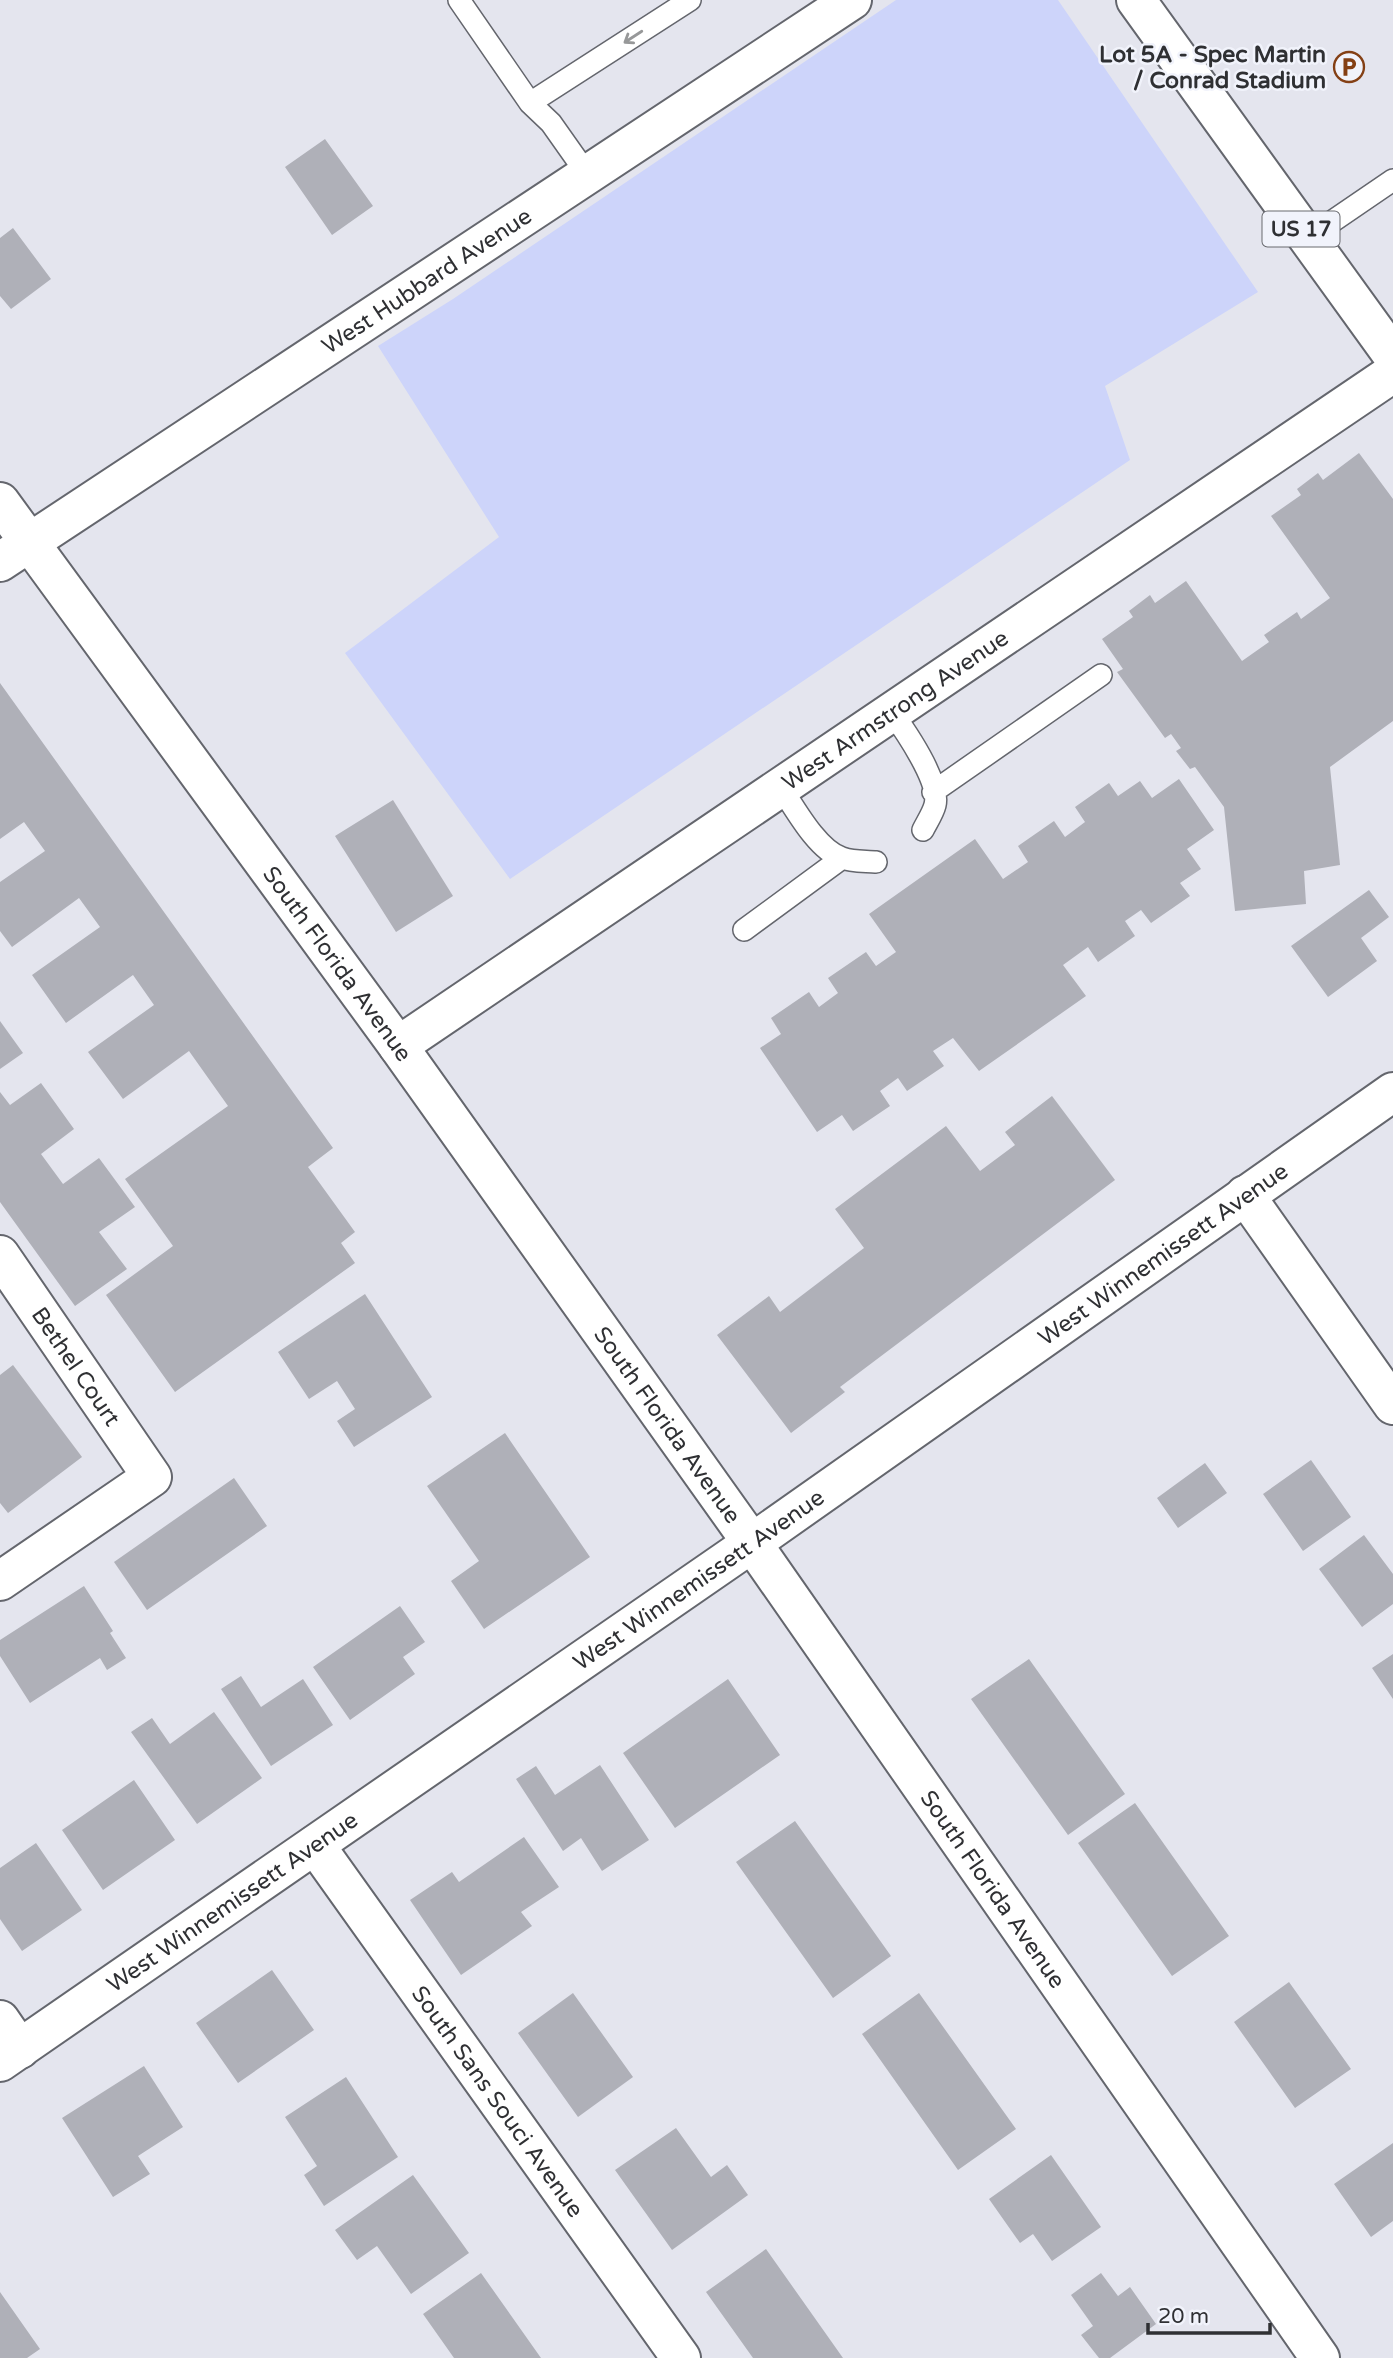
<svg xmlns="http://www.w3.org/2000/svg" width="1393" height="2358" viewBox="0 0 1393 2358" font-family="'Varela Round',sans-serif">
  <rect width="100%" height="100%" fill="#e4e5ee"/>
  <path fill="#cdd4fa" d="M 896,0 L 1058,0 L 1258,292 L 1105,386 L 1130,460 L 510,879 L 345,653 L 499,537 L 378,346 L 453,299 Z"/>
  <path fill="#afb0b8" d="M 325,139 L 373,206 L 332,235 L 285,167 Z
    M 13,228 L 51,279 L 11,309 L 0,296 L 0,238 Z
    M 1359,453 L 1393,499 L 1393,721 L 1330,767 L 1340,865 L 1304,871 L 1306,904 L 1235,911 L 1224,807 L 1195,767 L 1190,769 L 1176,751 L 1181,748 L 1171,734 L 1165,738 L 1117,672 L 1123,669 L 1102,639 L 1133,617 L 1129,611 L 1150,595 L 1155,603 L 1186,581 L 1242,661 L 1269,642 L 1264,635 L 1297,612 L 1301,619 L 1330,598 L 1271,516 L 1301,495 L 1297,489 L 1318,473 L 1323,480 Z
    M 0,683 L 333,1148 L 308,1167 L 355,1232 L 341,1243 L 355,1263 L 175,1392 L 106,1295 L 173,1246 L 125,1179 L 228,1106 L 189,1051 L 123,1099 L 88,1052 L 154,1005 L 133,975 L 66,1023 L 32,975 L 100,927 L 79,898 L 12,947 L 0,931 L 0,882 L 45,851 L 24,822 L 0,839 Z
    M 1179,779 L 1214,830 L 1187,849 L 1201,869 L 1180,883 L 1190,896 L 1151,923 L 1141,910 L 1125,921 L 1135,936 L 1098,962 L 1088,947 L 1063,965 L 1086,996 L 979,1071 L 953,1038 L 933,1051 L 944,1066 L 907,1091 L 898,1078 L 880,1091 L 890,1106 L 853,1131 L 842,1115 L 817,1132 L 760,1048 L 781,1034 L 771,1018 L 809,992 L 819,1007 L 838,993 L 828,978 L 866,952 L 876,966 L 896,952 L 869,914 L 975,839 L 1003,879 L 1028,862 L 1018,846 L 1054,821 L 1065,837 L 1085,822 L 1075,807 L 1109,783 L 1118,796 L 1140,781 L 1152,798 Z
    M 393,800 L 453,896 L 396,932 L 335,836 Z
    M 1369,890 L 1389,917 L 1361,938 L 1377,961 L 1328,997 L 1291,946 Z
    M 0,1021 L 23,1053 L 0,1069 Z
    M 41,1083 L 74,1129 L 41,1154 L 63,1184 L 99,1158 L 135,1207 L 99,1232 L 127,1269 L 75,1306 L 0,1202 L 0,1092 L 10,1105 Z
    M 1052,1096 L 1115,1180 L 840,1387 L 845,1392 L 791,1433 L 717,1335 L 769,1296 L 780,1312 L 864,1248 L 835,1209 L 946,1126 L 980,1171 L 1015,1145 L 1005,1132 Z
    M 365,1294 L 432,1397 L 354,1447 L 337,1421 L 355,1409 L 337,1381 L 309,1399 L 278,1352 Z
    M 13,1365 L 82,1457 L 8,1513 L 0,1503 L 0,1375 Z
    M 505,1433 L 590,1557 L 484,1629 L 451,1581 L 479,1561 L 427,1486 Z
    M 1311,1460 L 1351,1517 L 1303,1551 L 1263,1494 Z
    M 1205,1463 L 1227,1493 L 1178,1528 L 1157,1498 Z
    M 234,1478 L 267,1526 L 147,1610 L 114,1562 Z
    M 1364,1535 L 1393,1574 L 1393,1604 L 1362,1627 L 1319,1569 Z
    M 84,1586 L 113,1631 L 110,1633 L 126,1658 L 107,1670 L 100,1658 L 30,1703 L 0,1656 L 0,1640 Z
    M 400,1606 L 425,1642 L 403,1657 L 415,1674 L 350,1720 L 313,1667 Z
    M 1393,1654 L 1393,1699 L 1372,1668 Z
    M 1029,1659 L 1125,1794 L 1068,1835 L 971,1699 Z
    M 241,1676 L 261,1707 L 303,1679 L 333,1725 L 271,1766 L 221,1689 Z
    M 728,1679 L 780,1755 L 675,1828 L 623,1753 Z
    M 214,1712 L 262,1778 L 197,1824 L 131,1732 L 152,1718 L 170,1744 Z
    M 600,1765 L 649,1840 L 602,1871 L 581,1838 L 563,1851 L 516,1779 L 536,1766 L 555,1795 Z
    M 134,1780 L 175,1840 L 103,1890 L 62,1830 Z
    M 1135,1803 L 1229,1936 L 1172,1976 L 1078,1843 Z
    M 795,1821 L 891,1956 L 833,1998 L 736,1862 Z
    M 524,1837 L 559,1887 L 521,1912 L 532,1926 L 461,1975 L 410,1900 L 452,1872 L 459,1882 Z
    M 36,1843 L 82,1910 L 22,1951 L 0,1919 L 0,1868 Z
    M 272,1970 L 314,2030 L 238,2083 L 196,2023 Z
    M 1289,1982 L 1351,2069 L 1295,2108 L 1234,2022 Z
    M 573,1993 L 633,2077 L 578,2117 L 518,2033 Z
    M 919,1993 L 1016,2129 L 958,2170 L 862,2034 Z
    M 144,2066 L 183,2127 L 138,2156 L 150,2174 L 113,2197 L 62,2118 Z
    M 346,2077 L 398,2157 L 324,2206 L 304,2175 L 317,2166 L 285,2117 Z
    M 676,2128 L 711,2177 L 727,2165 L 748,2195 L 672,2250 L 615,2170 Z
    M 1393,2143 L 1393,2221 L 1371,2237 L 1334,2184 Z
    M 1051,2155 L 1101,2227 L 1052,2261 L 1033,2234 L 1020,2243 L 989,2199 Z
    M 413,2175 L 469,2253 L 411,2294 L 377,2246 L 357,2260 L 335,2230 Z
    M 766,2249 L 843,2358 L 753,2358 L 706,2292 Z
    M 481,2273 L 541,2358 L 454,2358 L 423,2314 Z
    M 1101,2273 L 1118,2296 L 1130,2287 L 1156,2324 L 1110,2358 L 1099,2358 L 1081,2335 L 1093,2326 L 1071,2295 Z
    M 0,2292 L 40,2349 L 27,2358 L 0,2358 Z"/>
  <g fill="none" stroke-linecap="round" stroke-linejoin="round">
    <g stroke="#64666d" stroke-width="24">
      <path id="service" d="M 459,0 L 530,103 L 551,123 L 587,174
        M 530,103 L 690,0
        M 1308,238 L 1393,180
        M 891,711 C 904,729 941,782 935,805 C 933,813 927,822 923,830
        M 780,786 C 794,807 817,850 842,858 C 852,862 866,861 876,862
        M 933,792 L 1101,675
        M 744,930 L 842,858"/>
    </g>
    <g stroke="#64666d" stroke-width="42">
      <g id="minor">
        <path id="s1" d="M 0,502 L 398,1046 L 752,1543 L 1320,2358"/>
        <path id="s2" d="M 0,562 L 852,0"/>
        <path id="s3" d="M 398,1046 L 1393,373"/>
        <path d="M 1245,1195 L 1393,1405"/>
        <path id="s4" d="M 0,1255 L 152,1477 L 0,1581"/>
        <path id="s5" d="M 315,1845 L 681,2358"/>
        <path d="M 0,2020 L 20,2049"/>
        <path id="s6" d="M 0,2062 L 752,1543 L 1393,1092"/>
      </g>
    </g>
    <g stroke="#64666d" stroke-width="42">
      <path id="primary" d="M 1136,0 L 1393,356"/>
    </g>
    <use href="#service" stroke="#fff" stroke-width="21"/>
    <use href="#minor" stroke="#fff" stroke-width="38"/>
    <use href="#primary" stroke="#fff" stroke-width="38"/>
  </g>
  <defs><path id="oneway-shaft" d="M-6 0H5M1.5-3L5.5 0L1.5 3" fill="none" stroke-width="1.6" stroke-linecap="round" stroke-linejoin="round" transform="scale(1.75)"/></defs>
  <use stroke="#979899" href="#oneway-shaft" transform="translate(633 37) rotate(147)"/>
  <defs>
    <g id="parking-ring" transform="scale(1.575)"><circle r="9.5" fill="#f1f3fb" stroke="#844015" stroke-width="1.5"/><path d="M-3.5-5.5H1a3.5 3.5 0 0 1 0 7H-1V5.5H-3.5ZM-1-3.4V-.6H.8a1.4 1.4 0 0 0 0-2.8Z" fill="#844015"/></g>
  </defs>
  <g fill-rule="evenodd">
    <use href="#parking-ring" x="1349" y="67"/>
  </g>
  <g text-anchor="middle" stroke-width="5" stroke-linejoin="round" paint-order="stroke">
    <rect fill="#f1f3fb" stroke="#696a6f" stroke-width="2" x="1262.5" y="211.5" width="77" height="35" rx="5"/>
    <g font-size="21" font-weight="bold" fill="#2f3033">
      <text x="1301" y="236">US 17</text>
    </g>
    <g font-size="23" font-weight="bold" fill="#2f3033" stroke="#f1f3fb" text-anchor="end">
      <text x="1326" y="62">Lot 5A - Spec Martin<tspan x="1326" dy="26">/ Conrad Stadium</tspan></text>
    </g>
    <g font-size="23" fill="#2f3033" stroke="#f1f3fb">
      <text dy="8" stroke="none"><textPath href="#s2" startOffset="511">West Hubbard Avenue</textPath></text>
      <text dy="8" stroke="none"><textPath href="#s3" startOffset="600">West Armstrong Avenue</textPath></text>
      <text dy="8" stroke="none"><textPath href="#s1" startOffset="572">South Florida Avenue</textPath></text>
      <text dy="8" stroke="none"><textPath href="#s6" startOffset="1416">West Winnemissett Avenue</textPath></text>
      <text dy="8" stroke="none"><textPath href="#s4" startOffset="135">Bethel Court</textPath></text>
      <text dy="8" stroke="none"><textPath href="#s1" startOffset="1139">South Florida Avenue</textPath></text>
      <text dy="8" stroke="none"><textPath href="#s6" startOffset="849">West Winnemissett Avenue</textPath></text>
      <text dy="8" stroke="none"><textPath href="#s1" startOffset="1706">South Florida Avenue</textPath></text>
      <text dy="8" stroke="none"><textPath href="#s6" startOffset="282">West Winnemissett Avenue</textPath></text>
      <text dy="8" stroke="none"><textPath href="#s5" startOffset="315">South Sans Souci Avenue</textPath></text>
    </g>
  </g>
  <path d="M1148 2323v10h122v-10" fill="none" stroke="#2f3033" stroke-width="3.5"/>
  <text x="1158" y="2323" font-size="21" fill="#2f3033" stroke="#f1f3fb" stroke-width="5" paint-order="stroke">20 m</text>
</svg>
